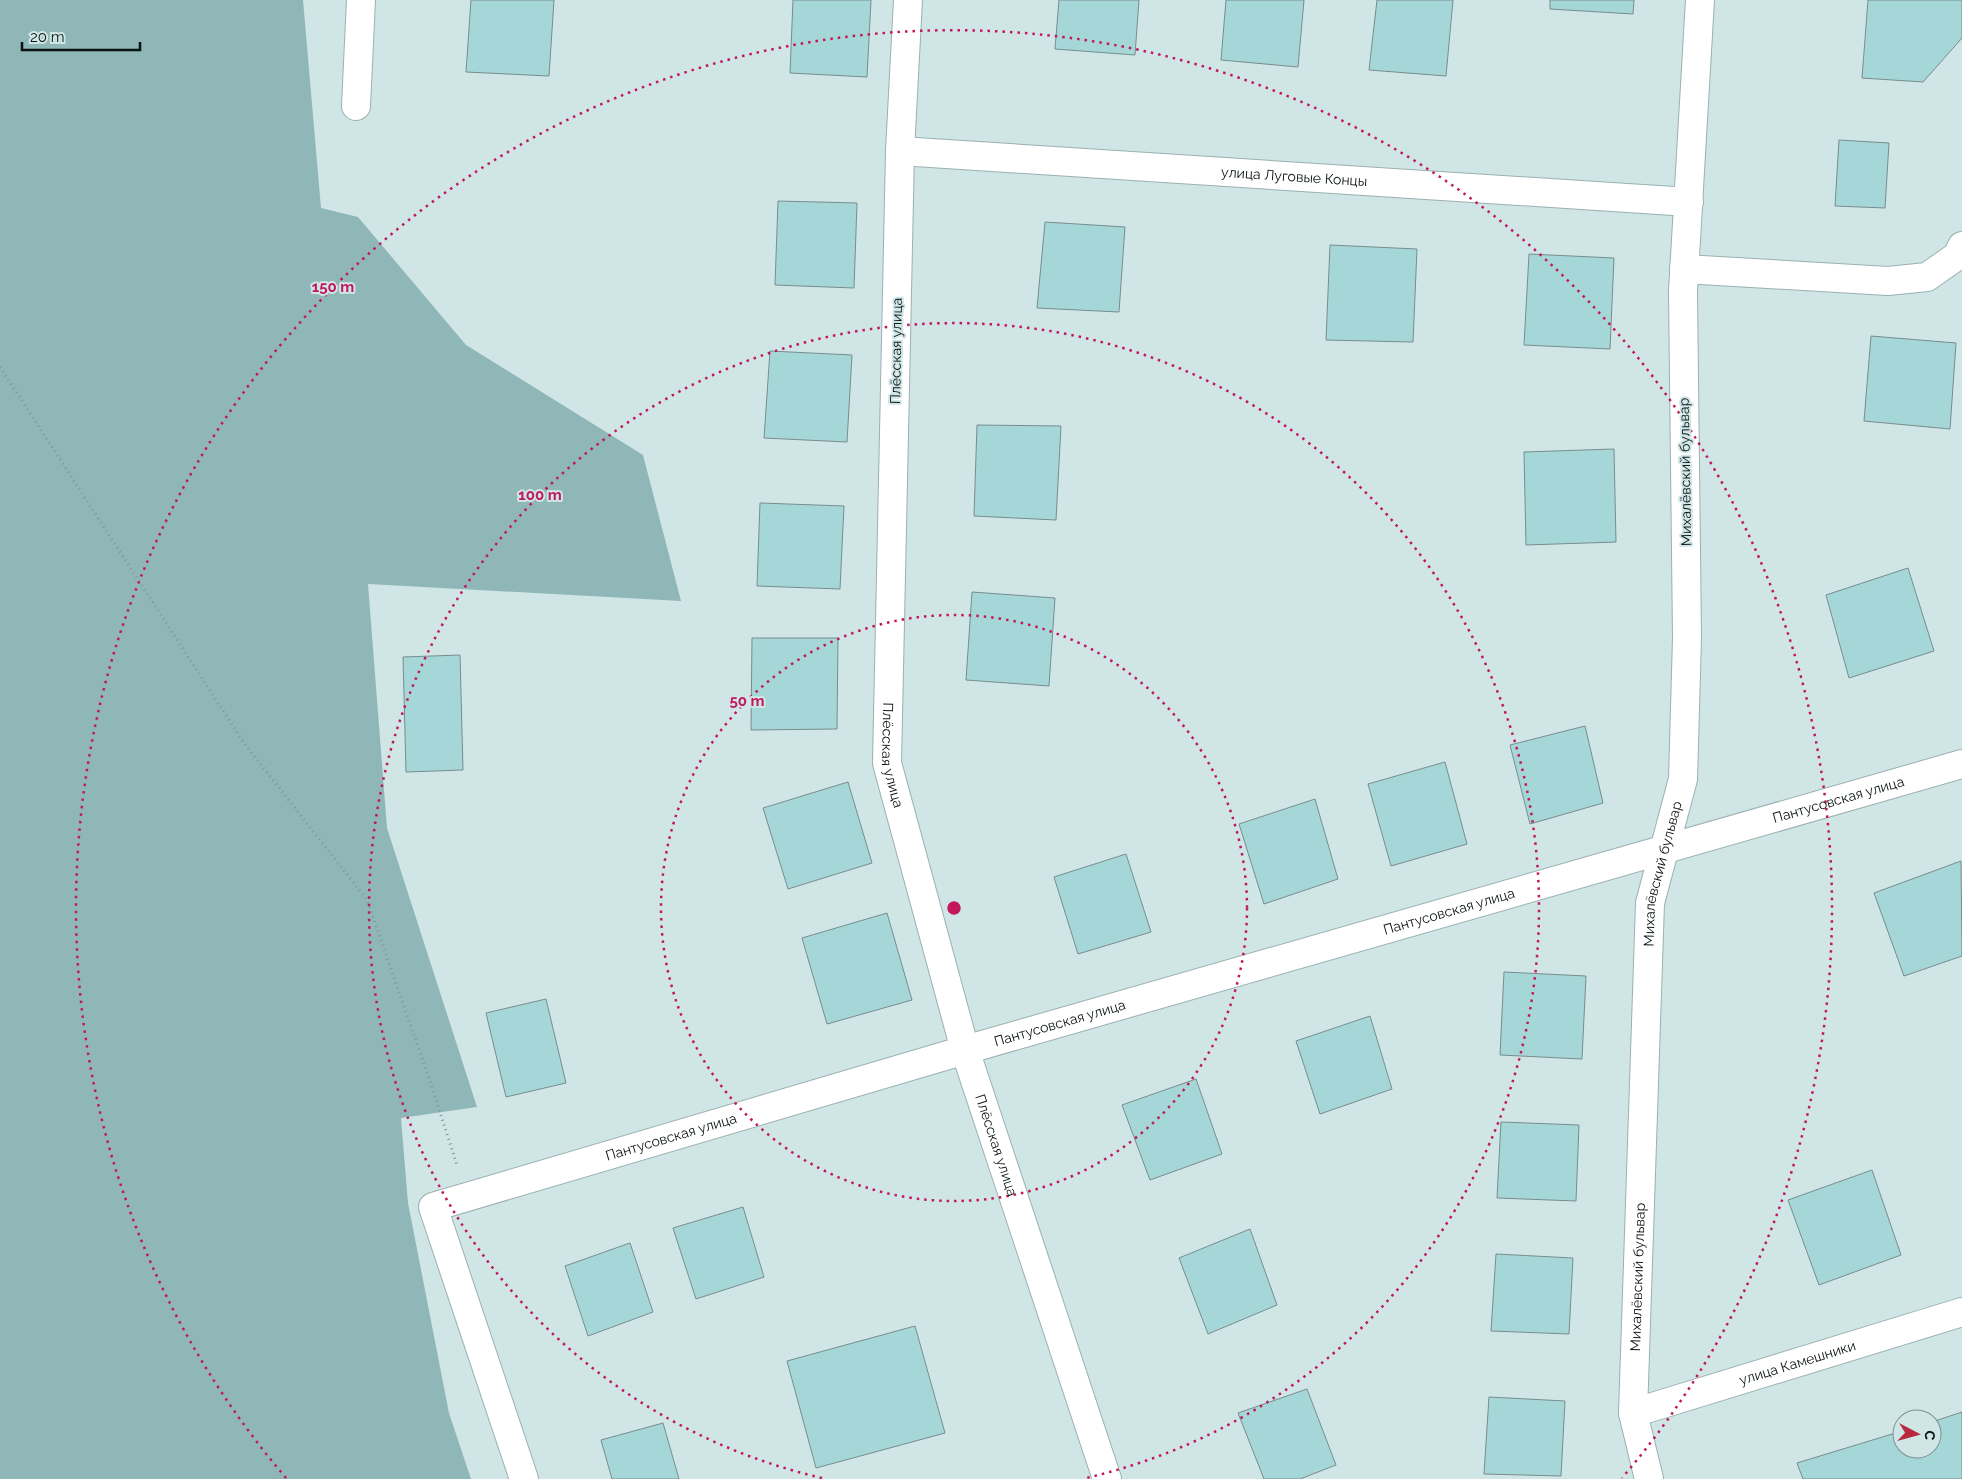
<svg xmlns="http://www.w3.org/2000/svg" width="1962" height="1479" viewBox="0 0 1962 1479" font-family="Raleway,sans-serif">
  <rect width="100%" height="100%" fill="#d0e6e6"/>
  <path fill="#8fb7b7" d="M 0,0 L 303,0 L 321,208 L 358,217 L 466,345 L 643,455 L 681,601 L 368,584 L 387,828 L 477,1107 L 401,1118 L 408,1203 L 449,1413 L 471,1479 L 0,1479 Z"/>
  <path fill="#a6d7d8" stroke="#788c8d" d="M 471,0 L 554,0 L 549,76 L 466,72 Z
    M 793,0 L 871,0 L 867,77 L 790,73 Z
    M 1059,0 L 1139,0 L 1135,55 L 1055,49 Z
    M 1226,0 L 1304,0 L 1298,67 L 1221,60 Z
    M 1377,0 L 1453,0 L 1446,76 L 1369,70 Z
    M 1550,0 L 1634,0 L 1633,14 L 1550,9 Z
    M 1868,0 L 1962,0 L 1962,38 L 1923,82 L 1862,78 Z
    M 1839,140 L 1889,143 L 1885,208 L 1835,206 Z
    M 778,201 L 857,203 L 854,288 L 775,285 Z
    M 1045,222 L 1125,227 L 1119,312 L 1037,308 Z
    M 1330,245 L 1417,249 L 1413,342 L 1326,340 Z
    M 1529,254 L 1614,258 L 1610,349 L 1524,345 Z
    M 1871,336 L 1956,343 L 1950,429 L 1864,421 Z
    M 770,351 L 852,355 L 847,442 L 764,438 Z
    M 977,425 L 1061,426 L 1056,520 L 974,516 Z
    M 1614,449 L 1616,542 L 1526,545 L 1524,452 Z
    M 760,503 L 844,506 L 840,589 L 757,586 Z
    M 1908,568 L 1934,651 L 1849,678 L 1826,595 Z
    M 972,592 L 1055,598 L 1049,686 L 966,680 Z
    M 752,638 L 838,638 L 837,729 L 751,730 Z
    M 460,655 L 463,770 L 406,772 L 403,657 Z
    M 1585,726 L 1603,803 L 1530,824 L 1510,745 Z
    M 1445,762 L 1467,844 L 1391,866 L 1368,784 Z
    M 848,782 L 872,863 L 788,889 L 763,808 Z
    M 1315,799 L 1338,879 L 1264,904 L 1239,824 Z
    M 1126,854 L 1151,932 L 1078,954 L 1054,877 Z
    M 1961,861 L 1962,956 L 1904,976 L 1874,893 Z
    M 887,913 L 912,1000 L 827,1024 L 802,938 Z
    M 1504,972 L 1586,976 L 1582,1059 L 1500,1055 Z
    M 546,999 L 566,1083 L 506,1097 L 486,1013 Z
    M 1370,1016 L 1392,1089 L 1320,1114 L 1296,1041 Z
    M 1196,1079 L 1222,1154 L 1150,1180 L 1122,1105 Z
    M 1501,1122 L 1579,1125 L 1576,1201 L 1497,1198 Z
    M 1872,1170 L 1901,1255 L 1819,1285 L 1788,1200 Z
    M 743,1207 L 764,1277 L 696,1299 L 673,1228 Z
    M 1250,1229 L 1277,1305 L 1208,1334 L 1179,1258 Z
    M 630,1243 L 653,1312 L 588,1336 L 565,1266 Z
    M 1496,1254 L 1573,1258 L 1569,1334 L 1491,1331 Z
    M 915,1326 L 945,1433 L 816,1468 L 787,1361 Z
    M 1307,1389 L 1336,1465 L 1300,1479 L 1264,1479 L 1238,1413 Z
    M 1489,1397 L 1565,1401 L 1561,1476 L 1484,1474 Z
    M 1962,1412 L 1962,1479 L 1803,1479 L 1797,1463 L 1902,1431 L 1902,1449 L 1932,1449 L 1932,1422 Z
    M 663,1423 L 679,1479 L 612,1479 L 601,1440 Z"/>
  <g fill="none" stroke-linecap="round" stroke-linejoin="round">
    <g stroke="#9bb0b0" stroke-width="30">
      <g id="street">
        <path id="s1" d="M 908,0 L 900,151 L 887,763 L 965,1050 L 1107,1479"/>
        <path d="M 356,106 L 361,0"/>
        <path id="s2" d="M 900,151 L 1689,202"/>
        <path d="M 1684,269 L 1888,281 L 1927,277 L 1957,256 L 1962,246"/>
        <path id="s3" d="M 1633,1413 L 1962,1312"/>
        <path id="s4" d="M 524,1479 L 433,1207 L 965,1050 L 1962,764"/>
        <path id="s5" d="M 1649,1479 L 1633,1413 L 1650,903 L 1683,779 L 1687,638 L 1683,291 L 1700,0"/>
      </g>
    </g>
    <path stroke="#859595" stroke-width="3" stroke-dasharray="1 4" stroke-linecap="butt" d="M 0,367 L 244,743 L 367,900 L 428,1075 L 457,1165"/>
    <use href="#street" stroke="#fff" stroke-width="28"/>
  </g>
  <g fill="none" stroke="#c2185b" stroke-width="2.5" stroke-dasharray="2.5 5">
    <circle cx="954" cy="908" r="293"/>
    <path d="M822 1478A585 585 0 1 1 1086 1478"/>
    <path d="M286 1478A878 878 0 1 1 1622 1478"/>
  </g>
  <g text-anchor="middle" stroke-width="4" stroke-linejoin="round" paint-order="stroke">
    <g font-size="14" fill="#0b1213" stroke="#d0e6e6">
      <text dy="5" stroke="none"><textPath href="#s2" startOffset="395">улица Луговые Концы</textPath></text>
      <text transform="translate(896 351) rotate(-89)" y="5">Плёсская улица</text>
      <text transform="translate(1685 472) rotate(-91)" y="5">Михалёвский бульвар</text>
      <text dy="5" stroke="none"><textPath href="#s1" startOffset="756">Плёсская улица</textPath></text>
      <text dy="5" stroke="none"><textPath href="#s4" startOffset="1750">Пантусовская улица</textPath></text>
      <text dy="5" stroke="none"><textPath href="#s5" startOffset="609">Михалёвский бульвар</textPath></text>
      <text dy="5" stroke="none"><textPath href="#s4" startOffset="1345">Пантусовская улица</textPath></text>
      <text dy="5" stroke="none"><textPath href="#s4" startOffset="940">Пантусовская улица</textPath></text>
      <text dy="5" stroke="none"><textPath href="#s4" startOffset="535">Пантусовская улица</textPath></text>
      <text dy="5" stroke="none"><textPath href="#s1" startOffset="1161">Плёсская улица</textPath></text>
      <text dy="5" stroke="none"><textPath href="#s5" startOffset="204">Михалёвский бульвар</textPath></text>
      <text dy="5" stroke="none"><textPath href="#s3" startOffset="172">улица Камешники</textPath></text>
    </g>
  </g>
  <circle cx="954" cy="908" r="8" fill="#c2185b" stroke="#d0e6e6" stroke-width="2.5"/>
  <g font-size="15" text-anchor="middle" font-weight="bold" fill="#c2185b" stroke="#d0e6e6" stroke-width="4" stroke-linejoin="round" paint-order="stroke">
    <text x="333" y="292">150 m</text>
    <text x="540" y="500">100 m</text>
    <text x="747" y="706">50 m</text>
  </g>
  <g transform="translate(1917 1434) rotate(96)"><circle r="24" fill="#d0e6e6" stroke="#819192"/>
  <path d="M0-4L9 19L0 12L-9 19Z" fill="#b9283f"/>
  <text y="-8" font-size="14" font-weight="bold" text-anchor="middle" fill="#0b1213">С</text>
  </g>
  <path d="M22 42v8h118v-8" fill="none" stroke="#0b1213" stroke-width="2.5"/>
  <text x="30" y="42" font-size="15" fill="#0b1213" stroke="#d0e6e6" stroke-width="4" paint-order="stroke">20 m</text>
</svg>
